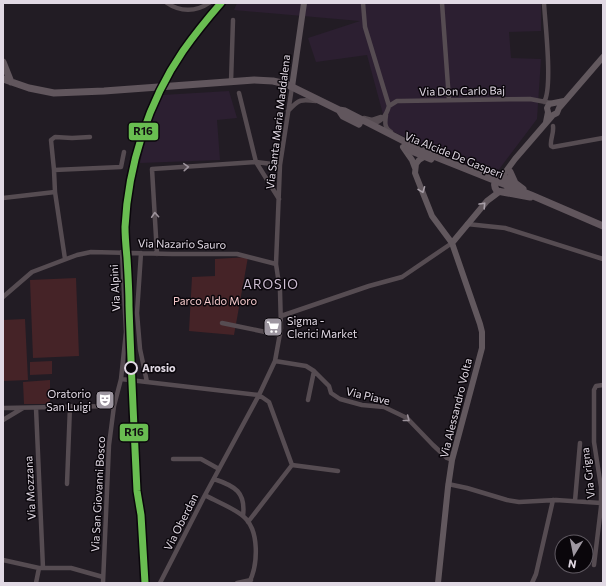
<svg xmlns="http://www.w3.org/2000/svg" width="606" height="586" viewBox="0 0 606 586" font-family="Commissioner,sans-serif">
  <rect width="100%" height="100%" fill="#221c24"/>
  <path fill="#2c1f31" d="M 237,3 L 541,3 L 541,31 L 509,32 L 511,58 L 541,59 L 537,119 L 494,176 L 387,129 L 367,55 L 316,62 L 308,38 L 360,21 L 234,10 Z
    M 229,91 L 237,118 L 217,120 L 220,160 L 140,163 L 143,149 L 156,108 L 162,95 Z"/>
  <path fill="#452327" d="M 248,257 L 234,335 L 189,331 L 192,277 L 215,276 L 215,259 Z
    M 76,278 L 79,356 L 33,358 L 30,280 Z
    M 25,319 L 28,380 L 3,381 L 3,320 Z
    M 52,361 L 52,374 L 30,375 L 30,362 Z
    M 50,380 L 50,404 L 24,404 L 23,382 Z"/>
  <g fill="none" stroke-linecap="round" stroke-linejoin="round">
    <path stroke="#564c52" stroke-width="4.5" d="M 167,3 C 180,12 196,12 209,3
      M 363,3 L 365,27 L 389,106 C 386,116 382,122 371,124
      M 442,3 L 449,100
      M 544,3 C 545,22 553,88 544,102
      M 231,82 L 233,20
      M 239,93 L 256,162 L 279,199
      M 389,106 L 397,101 L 401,101 L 530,99 L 551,103
      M 288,111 C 299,99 301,99 316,101
      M 386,115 C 385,122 384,128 391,132
      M 364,118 L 372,120 L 381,117
      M 553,126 C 554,134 550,139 551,146 L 553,147 L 603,138
      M 54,170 L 51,140 L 55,137 L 72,138 L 90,137
      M 3,198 L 55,192
      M 467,224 L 505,228 L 603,259
      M 141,253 L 137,313 L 140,349 L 147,382
      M 157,254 L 152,169 L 256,162 L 280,165
      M 65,259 L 55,192 L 54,170 L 121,167 L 124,152
      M 3,297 L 32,272 L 77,255 L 91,252 L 172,254 L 237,254 L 276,264
      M 281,316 L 369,286 L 402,277 L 452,243
      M 222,323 L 280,335
      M 275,361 L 306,366 L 314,371 L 329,386 L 331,393 L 340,399 L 362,405 L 384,407 L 407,418 L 433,445 L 447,458 L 452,460
      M 121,379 L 259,395 L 269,402 L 292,465 L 338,471
      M 308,400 L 314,371
      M 3,408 L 114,406
      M 36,408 L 43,568
      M 3,420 L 23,408
      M 173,459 L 201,459 L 219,469
      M 214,479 C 235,486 246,492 243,516
      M 67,484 L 70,406
      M 448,484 L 467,488 L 507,500 L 519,502 L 556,500 L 601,503
      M 205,495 C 217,502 232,507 243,516 C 260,530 258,565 249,583
      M 575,501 L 580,443
      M 248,522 L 292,465
      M 3,560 L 39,568 L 71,568 L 103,577
      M 594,565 L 601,507 L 601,487 L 594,442 L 594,390 L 596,386 L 603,385
      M 36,583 L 39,568
      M 103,583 L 109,445 L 114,406 L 121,379 L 126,332 L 122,252
      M 160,583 L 205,495 L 259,395 L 275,361 L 281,328 L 280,291 L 276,264 L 280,165 L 292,87
      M 237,583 L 251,580
      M 532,583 L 536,574 L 553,500"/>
    <path stroke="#62585e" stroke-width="6" d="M 292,87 L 304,3
      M 546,122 L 548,112 L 547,108 L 549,104 L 564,101
      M 403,147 L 412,160 L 415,168
      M 424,157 L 419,160 L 416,164 L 415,173 L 432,216 L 452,243 L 480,324 L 482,332 L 482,348 L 452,460 L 448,487 L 438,583
      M 500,177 L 504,174 L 515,159 L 553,115 L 557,113 L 559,108 L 603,57
      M 452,243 L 487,201 L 499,192"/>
    <path stroke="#61565d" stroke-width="7" d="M 3,62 L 11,82
      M 3,79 L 29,88 L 54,93 L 104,91 L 254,80 L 273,81 L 286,84 L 339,110 L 345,111 L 431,155 L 531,195 L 603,226
      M 339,110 L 343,116 L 359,124
      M 407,149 L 431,159
      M 510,172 L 515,183 L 523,189
      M 505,192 L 508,190 L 510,184 L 508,179 L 500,177 C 494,180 493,186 497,191 L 530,197"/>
    <g stroke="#0a060b" stroke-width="10">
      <path id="rail-1" d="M 145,583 L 141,515 L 137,491 C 134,429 131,368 129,306 C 129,290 128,274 127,258 C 126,247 125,237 125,227 C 128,166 148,102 183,51 C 195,34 208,18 221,3"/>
    </g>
    <use href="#rail-1" stroke="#69bd51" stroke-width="7"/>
  </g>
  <defs><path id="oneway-chevron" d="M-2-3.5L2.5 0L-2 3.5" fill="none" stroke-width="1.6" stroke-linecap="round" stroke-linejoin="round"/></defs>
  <g stroke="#9c929b">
    <use href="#oneway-chevron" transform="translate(186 167) rotate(-4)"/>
    <use href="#oneway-chevron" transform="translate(155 215) rotate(-94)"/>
    <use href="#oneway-chevron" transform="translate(407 419) rotate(38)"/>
  </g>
  <g stroke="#a89fa8">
    <use href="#oneway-chevron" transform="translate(422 190) rotate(69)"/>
    <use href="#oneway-chevron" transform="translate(483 205) rotate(-47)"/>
  </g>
  <defs>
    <g id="supermarket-square" transform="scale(1)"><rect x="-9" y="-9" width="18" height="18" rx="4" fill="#9e97a1" stroke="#0a060b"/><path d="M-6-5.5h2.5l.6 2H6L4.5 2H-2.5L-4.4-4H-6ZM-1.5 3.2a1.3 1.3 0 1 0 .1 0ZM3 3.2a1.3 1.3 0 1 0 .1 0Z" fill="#fff"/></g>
    <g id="theatre-square" transform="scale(1)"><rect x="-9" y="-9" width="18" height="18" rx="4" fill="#9e97a1" stroke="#0a060b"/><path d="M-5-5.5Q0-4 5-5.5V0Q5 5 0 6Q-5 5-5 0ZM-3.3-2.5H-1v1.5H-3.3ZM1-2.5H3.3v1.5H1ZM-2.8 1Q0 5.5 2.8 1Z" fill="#fff"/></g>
  </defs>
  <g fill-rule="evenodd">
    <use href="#supermarket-square" x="273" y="327"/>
    <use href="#theatre-square" x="105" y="400"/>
  </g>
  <circle fill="#0a060b" stroke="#e1d9e4" stroke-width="2" cx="131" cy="368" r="6"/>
  <g text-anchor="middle" stroke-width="3" stroke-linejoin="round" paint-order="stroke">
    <g font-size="11" fill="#e1d9e4" stroke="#0a060b">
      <text transform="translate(462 91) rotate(-1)" y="4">Via Don Carlo Baj</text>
      <text transform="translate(278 122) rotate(-83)" y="4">Via Santa Maria Maddalena</text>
      <text transform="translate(454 155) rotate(22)" y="4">Via Alcide De Gasperi</text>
      <text transform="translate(182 244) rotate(1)" y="4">Via Nazario Sauro</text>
      <text transform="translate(115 288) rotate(-93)" y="4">Via Alpini</text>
      <text transform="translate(368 396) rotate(13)" y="4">Via Piave</text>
      <text transform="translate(456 408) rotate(-76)" y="4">Via Alessandro Volta</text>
      <text transform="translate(588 473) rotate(-97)" y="4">Via Grigna</text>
      <text transform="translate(30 488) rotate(-93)" y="4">Via Mozzana</text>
      <text transform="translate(98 494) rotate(-87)" y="4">Via San Giovanni Bosco</text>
      <text transform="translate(181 522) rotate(-63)" y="4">Via Oberdan</text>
    </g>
    <g font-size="11" fill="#f4c9cb" stroke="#0a060b">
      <text x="215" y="305">Parco Aldo Moro</text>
    </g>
    <g font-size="11" fill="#e1d9e4" stroke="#0a060b" text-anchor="start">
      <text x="287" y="325">Sigma -<tspan x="287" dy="13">Clerici Market</tspan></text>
      <text x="91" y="398" text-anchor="end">Oratorio<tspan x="91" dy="13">San Luigi</tspan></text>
    </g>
    <g font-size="11" font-weight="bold" fill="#e1d9e4" stroke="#0a060b" text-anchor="start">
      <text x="142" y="372">Arosio</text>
    </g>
    <g font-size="13" letter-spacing="1" fill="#cfbfd4" stroke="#0a060b">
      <text x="271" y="289">AROSIO</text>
    </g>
  </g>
  <g stroke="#0a060b" stroke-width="1.5">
    <rect x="128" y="122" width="31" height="19" rx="4" fill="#69bd51"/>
    <rect x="119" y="423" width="30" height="19" rx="4" fill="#69bd51"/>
  </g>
  <g font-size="11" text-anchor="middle" font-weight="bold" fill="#111">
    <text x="143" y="135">R16</text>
    <text x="134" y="436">R16</text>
  </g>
  <rect width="606" height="586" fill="none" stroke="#e1d9e4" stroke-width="8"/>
  <g transform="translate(574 554) rotate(190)"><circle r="19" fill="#0a060b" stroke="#605a62"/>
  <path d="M0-3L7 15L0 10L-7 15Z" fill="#9e97a1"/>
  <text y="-6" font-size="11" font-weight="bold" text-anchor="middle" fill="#e1d9e4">N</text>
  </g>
</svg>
